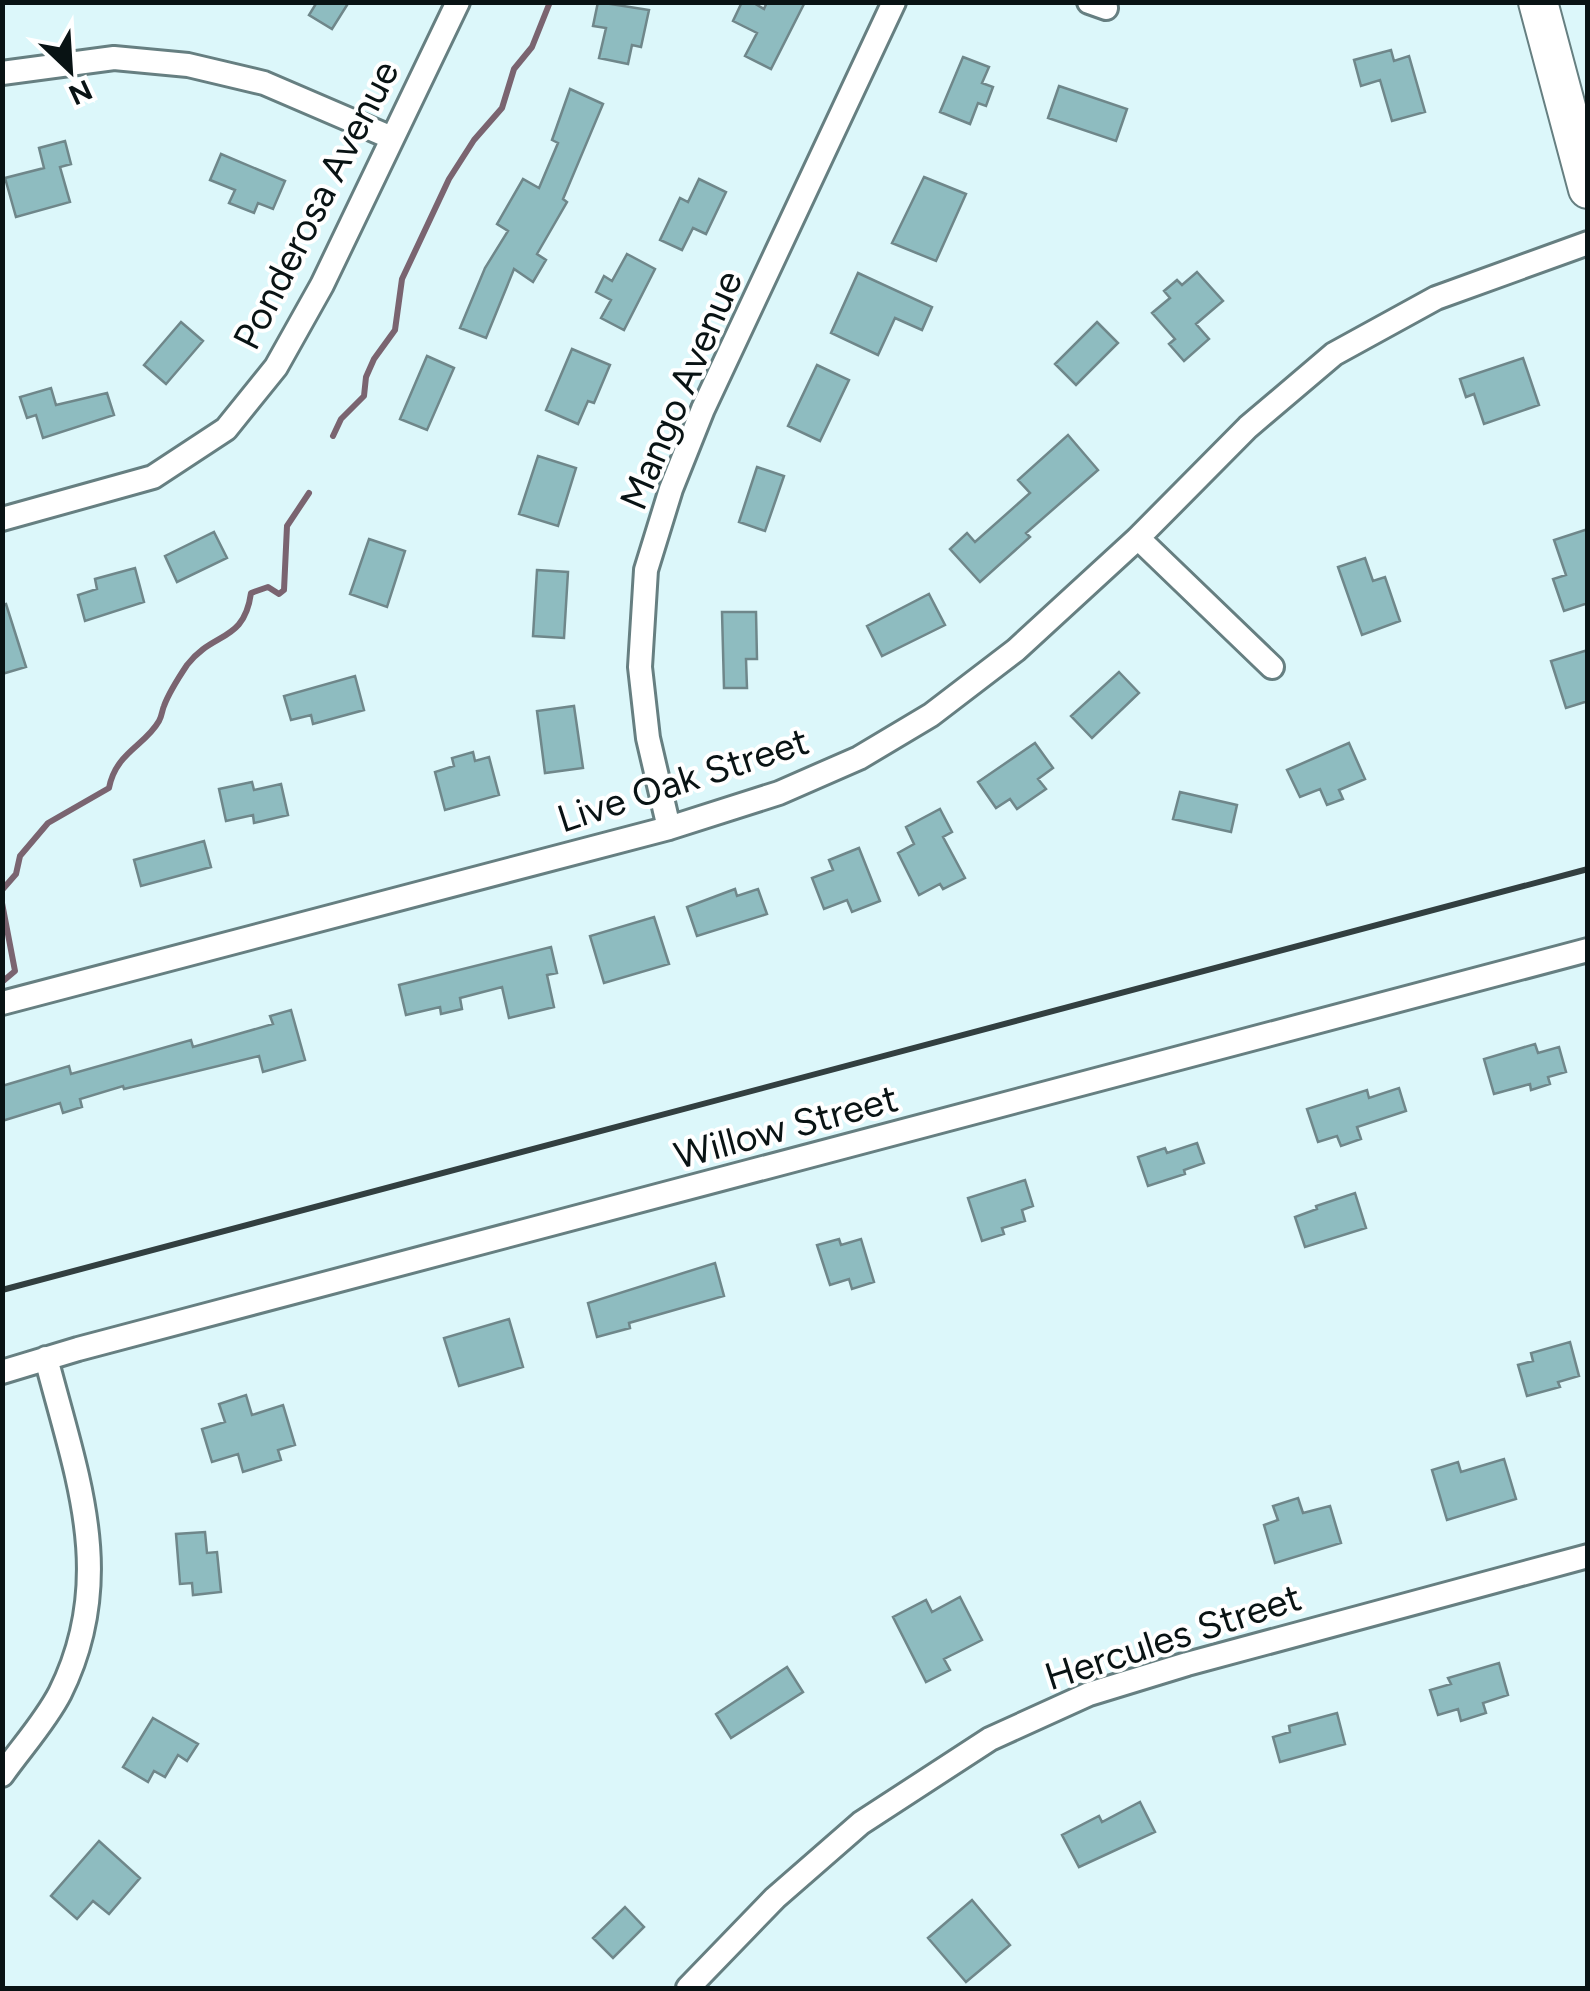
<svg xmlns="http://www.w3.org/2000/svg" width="1590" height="1991" viewBox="0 0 1590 1991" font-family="Figtree,sans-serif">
  <rect width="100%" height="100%" fill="#dcf7fa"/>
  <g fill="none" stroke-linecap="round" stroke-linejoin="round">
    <path stroke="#7a6470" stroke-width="6" d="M 333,436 L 341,419 L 364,396 L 366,377 L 374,359 L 395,330 L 402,279 L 449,179 L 474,140 L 502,108 L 514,69 L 532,47 L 550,2
      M 2,890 L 16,874 L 20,856 L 48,823 L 109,788 C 116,752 145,746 159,721 C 162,716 162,710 164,706 C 169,692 179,677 187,665 C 213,631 244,643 251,593 L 268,587 L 279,594 L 284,590 L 287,526 L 309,493
      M 2,903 L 15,971 L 2,982"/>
  </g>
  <path fill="#8ebcc0" stroke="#6f878a" stroke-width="2.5" d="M 317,2 L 349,2 L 332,29 L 309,15 Z
    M 598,2 L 649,10 L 641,47 L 632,45 L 628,64 L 599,58 L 606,28 L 593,26 Z
    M 742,2 L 752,2 L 764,9 L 767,2 L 805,2 L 771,69 L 745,56 L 757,33 L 733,21 Z
    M 1391,50 L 1394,61 L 1409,56 L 1425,112 L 1392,121 L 1380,80 L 1361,86 L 1354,60 Z
    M 963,57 L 989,67 L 982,83 L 993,87 L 986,106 L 978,103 L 970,124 L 940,112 Z
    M 1059,86 L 1127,109 L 1116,141 L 1048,118 Z
    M 570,89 L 603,104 L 563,199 L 567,202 L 537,254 L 546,260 L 533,282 L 514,269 L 486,338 L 460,328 L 485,268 L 508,231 L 497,224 L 523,179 L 539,188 L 558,143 L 552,140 Z
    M 65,141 L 71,164 L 60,167 L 70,202 L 16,217 L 5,178 L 44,168 L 39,148 Z
    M 221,154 L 285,181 L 273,209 L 258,203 L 254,213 L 229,203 L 235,190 L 210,180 Z
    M 924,177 L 966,194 L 936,261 L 892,243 Z
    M 699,179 L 726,192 L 706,234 L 693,228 L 682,250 L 660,240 L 680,198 L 688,202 Z
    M 627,254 L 655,269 L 624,330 L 601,318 L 611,300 L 596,292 L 604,276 L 612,281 Z
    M 1197,272 L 1223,301 L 1196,324 L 1209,339 L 1184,361 L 1169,344 L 1175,339 L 1152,313 L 1170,298 L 1164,291 L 1177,280 L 1182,285 Z
    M 858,273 L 932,307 L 922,330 L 895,318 L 878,355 L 831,333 Z
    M 181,322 L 203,341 L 166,384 L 144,365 Z
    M 1097,322 L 1118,343 L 1076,385 L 1055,364 Z
    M 572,349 L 610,365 L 594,403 L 588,401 L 578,424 L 546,410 Z
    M 427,356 L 454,368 L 427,430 L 400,419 Z
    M 1523,358 L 1539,405 L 1484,424 L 1474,394 L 1466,397 L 1460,379 Z
    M 817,365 L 849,380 L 820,441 L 788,426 Z
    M 51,388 L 56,405 L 107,393 L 114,415 L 43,438 L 36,415 L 27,418 L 20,397 Z
    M 1068,435 L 1098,470 L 1026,533 L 1030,537 L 980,582 L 950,549 L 967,533 L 975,542 L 1030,493 L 1018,480 Z
    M 538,456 L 576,468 L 558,526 L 519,514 Z
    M 757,467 L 784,476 L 765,531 L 739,522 Z
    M 1588,529 L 1588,603 L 1564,611 L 1553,579 L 1566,575 L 1554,540 Z
    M 214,532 L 227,558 L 177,582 L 165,556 Z
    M 369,539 L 405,551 L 387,607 L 350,594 Z
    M 1365,558 L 1373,581 L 1385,577 L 1400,621 L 1362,635 L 1338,567 Z
    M 135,568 L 144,602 L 85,621 L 78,595 L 97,589 L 95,579 Z
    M 537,570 L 568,572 L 564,638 L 533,636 Z
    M 929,594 L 945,625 L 882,656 L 867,626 Z
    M 6,604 L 26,667 L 2,674 L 2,605 Z
    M 722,612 L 756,612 L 757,659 L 746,659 L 747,688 L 724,688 Z
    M 1588,650 L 1588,701 L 1566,708 L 1551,661 Z
    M 1119,672 L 1139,693 L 1092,738 L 1071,716 Z
    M 355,676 L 364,710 L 313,724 L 311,715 L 291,720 L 284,696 Z
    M 574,706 L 583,768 L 545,773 L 537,711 Z
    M 1035,743 L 1053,768 L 1038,779 L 1046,789 L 1017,809 L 1010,799 L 996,808 L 978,782 Z
    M 1349,743 L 1365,779 L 1339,790 L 1343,799 L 1327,805 L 1320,789 L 1300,797 L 1287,770 Z
    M 473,752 L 475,761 L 489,757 L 499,795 L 445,810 L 435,772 L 454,766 L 452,758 Z
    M 252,782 L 254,790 L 281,784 L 288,815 L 254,823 L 253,815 L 226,821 L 219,789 Z
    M 1180,792 L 1237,805 L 1231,832 L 1173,819 Z
    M 940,809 L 952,832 L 943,837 L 965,878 L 943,889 L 940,884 L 919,895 L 898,853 L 914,844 L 906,827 Z
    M 204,841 L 211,867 L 141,886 L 134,860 Z
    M 859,848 L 880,901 L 852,912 L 847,900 L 824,909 L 812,878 L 833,870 L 829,860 Z
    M 735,889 L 737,896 L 758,889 L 767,914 L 697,936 L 687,907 Z
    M 654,917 L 669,964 L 604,983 L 590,936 Z
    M 551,947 L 557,973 L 547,975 L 554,1007 L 509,1018 L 502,987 L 460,998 L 462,1009 L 441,1014 L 440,1007 L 406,1015 L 399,985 Z
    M 291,1010 L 305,1060 L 263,1072 L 259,1056 L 124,1089 L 123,1086 L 80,1099 L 82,1107 L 63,1113 L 60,1103 L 2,1121 L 2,1086 L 69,1066 L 71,1074 L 191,1040 L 193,1047 L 273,1024 L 270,1016 Z
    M 1535,1044 L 1538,1053 L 1559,1047 L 1566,1072 L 1548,1077 L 1550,1084 L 1531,1090 L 1530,1084 L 1494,1094 L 1484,1059 Z
    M 1399,1088 L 1406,1111 L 1357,1127 L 1361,1139 L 1341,1146 L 1337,1136 L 1318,1142 L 1307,1109 L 1367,1090 L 1369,1098 Z
    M 1197,1143 L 1204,1163 L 1184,1170 L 1185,1174 L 1148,1186 L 1138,1157 L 1165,1148 L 1167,1153 Z
    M 1025,1180 L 1033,1206 L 1022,1210 L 1025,1221 L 1002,1228 L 1004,1234 L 982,1241 L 968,1198 Z
    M 1355,1193 L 1366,1228 L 1305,1247 L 1295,1217 L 1317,1209 L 1316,1206 Z
    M 839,1239 L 841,1245 L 861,1239 L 874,1282 L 852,1289 L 849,1279 L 830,1285 L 817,1245 Z
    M 715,1263 L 724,1296 L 629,1323 L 630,1328 L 597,1337 L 588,1303 Z
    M 509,1319 L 523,1367 L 459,1386 L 444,1338 Z
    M 1570,1342 L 1579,1376 L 1558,1382 L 1560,1387 L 1527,1396 L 1518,1365 L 1533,1361 L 1531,1353 Z
    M 246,1395 L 252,1415 L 283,1405 L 295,1445 L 278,1450 L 281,1460 L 243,1472 L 238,1454 L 212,1462 L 202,1429 L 225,1422 L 219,1404 Z
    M 1504,1459 L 1516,1499 L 1447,1520 L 1432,1470 L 1458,1462 L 1461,1472 Z
    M 1298,1498 L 1303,1513 L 1330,1506 L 1341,1543 L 1275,1563 L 1264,1525 L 1278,1520 L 1273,1506 Z
    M 205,1532 L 207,1553 L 217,1552 L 221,1592 L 193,1595 L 192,1583 L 180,1584 L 176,1534 Z
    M 960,1597 L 982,1640 L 944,1659 L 950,1670 L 926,1682 L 893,1617 L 926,1600 L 932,1612 Z
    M 1499,1663 L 1508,1695 L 1483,1703 L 1486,1713 L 1461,1721 L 1458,1709 L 1438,1715 L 1430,1690 L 1451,1684 L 1448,1678 Z
    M 787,1667 L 803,1692 L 731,1738 L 716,1714 Z
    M 1337,1713 L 1345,1744 L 1280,1762 L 1273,1737 L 1290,1732 L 1289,1726 Z
    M 153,1718 L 198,1744 L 187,1761 L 178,1755 L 165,1777 L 154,1771 L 148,1782 L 123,1767 Z
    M 1140,1802 L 1155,1832 L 1079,1867 L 1062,1835 L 1099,1816 L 1102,1822 Z
    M 99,1841 L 140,1878 L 109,1914 L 93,1901 L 77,1919 L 51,1896 Z
    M 972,1900 L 1010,1945 L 966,1982 L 928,1938 Z
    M 625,1907 L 644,1927 L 613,1958 L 593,1938 Z"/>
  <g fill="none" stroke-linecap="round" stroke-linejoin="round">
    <g stroke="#667f81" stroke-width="28">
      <path id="street" d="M 1089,2 L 1106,8
        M 2,73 L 114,58 L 188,65 L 264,83 L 392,138
        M 2,519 L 153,477 L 226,429 L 276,367 L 322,285 L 458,2
        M 1138,538 L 1272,667
        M 669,828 L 648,738 L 640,667 L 646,570 L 671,489 L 703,409 L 894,2
        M 2,1003 L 669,828 L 779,793 L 859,758 L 931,715 L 1016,650 L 1138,538 L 1248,427 L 1334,354 L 1436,298 L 1588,243
        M 2,1372 L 78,1349 L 1588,950
        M 2,1775 C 21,1748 45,1722 60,1693 C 118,1577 76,1474 46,1358
        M 688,1988 L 775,1898 L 861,1823 L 990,1739 L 1089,1694 L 1187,1664 L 1588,1556"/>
    </g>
    <g stroke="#667f81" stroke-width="42">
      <path id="primary" d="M 1538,2 L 1588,189"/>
    </g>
    <use href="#street" stroke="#fff" stroke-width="22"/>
    <use href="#primary" stroke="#fff" stroke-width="38"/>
    <path stroke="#323f40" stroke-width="6" d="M 2,1290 L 1588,869"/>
  </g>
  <g text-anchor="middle" stroke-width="8" stroke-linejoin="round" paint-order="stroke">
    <g font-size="38" fill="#091314" stroke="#fff">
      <text transform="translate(316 205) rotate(-63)" y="13">Ponderosa Avenue</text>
      <text transform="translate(681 390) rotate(-67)" y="13">Mango Avenue</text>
      <text transform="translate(683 780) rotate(-18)" y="13">Live Oak Street</text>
      <text transform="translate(786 1127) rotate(-15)" y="13">Willow Street</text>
      <text transform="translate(1173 1637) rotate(-18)" y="13">Hercules Street</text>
    </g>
  </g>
  <rect width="1590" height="1991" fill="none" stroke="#091314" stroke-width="10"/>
  <g transform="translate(70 70) rotate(155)" stroke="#ffffff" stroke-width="8" paint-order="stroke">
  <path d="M0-8L18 38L0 25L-18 38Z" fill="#091314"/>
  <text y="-15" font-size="28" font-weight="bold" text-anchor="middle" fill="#091314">N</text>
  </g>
</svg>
